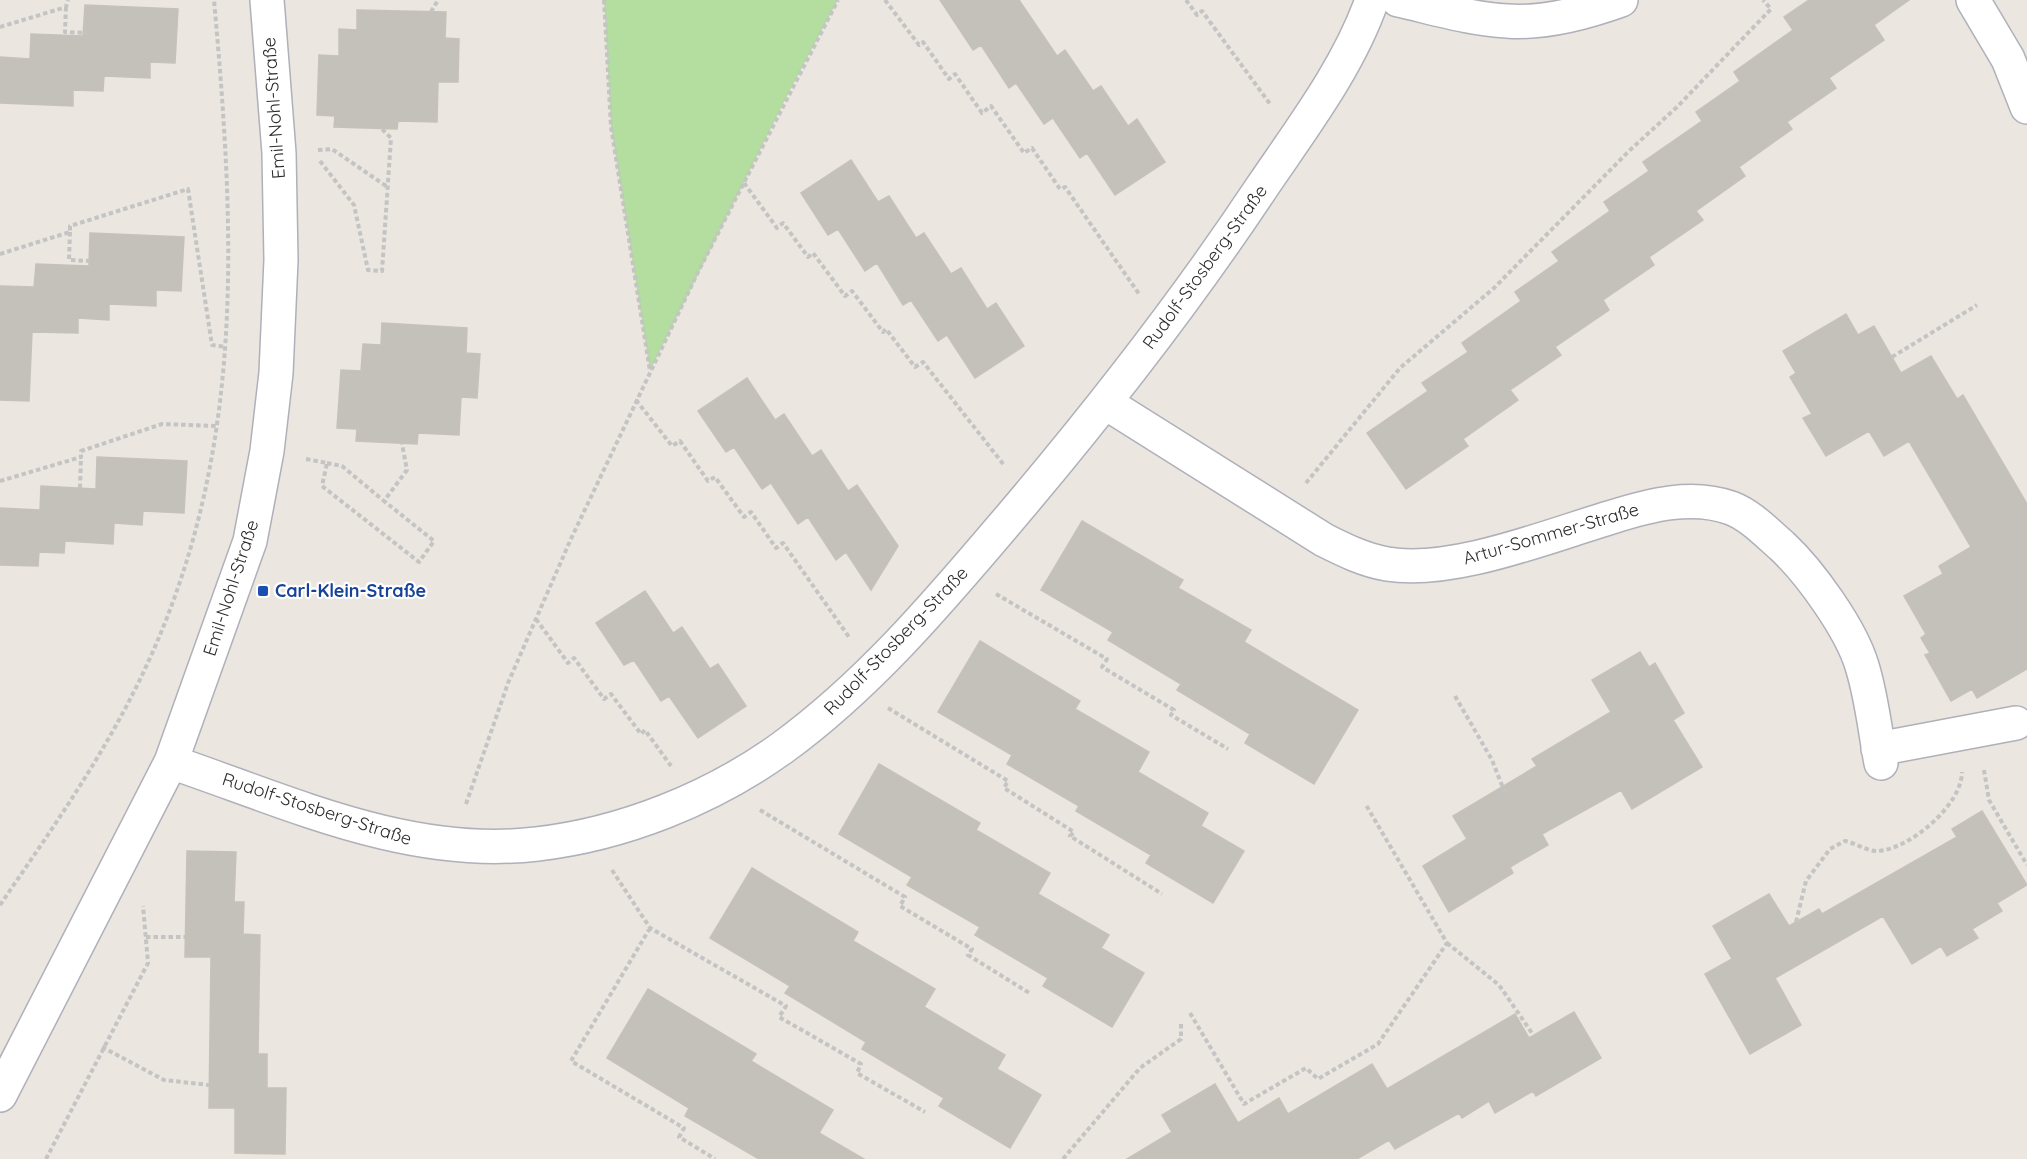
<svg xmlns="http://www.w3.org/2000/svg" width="2027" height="1159" viewBox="0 0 2027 1159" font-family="Quicksand,sans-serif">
  <rect width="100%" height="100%" fill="#ebe6df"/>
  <path fill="#b4dda0" d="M 604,0 L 838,0 L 789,92 L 650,371 L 611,127 Z"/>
  <path fill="#c4c0ba" stroke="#c7c2b8" stroke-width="1.5" d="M 940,0 L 1019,0 L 1057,56 L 1065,50 L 1093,91 L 1101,86 L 1128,126 L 1137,119 L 1165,162 L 1115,195 L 1087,153 L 1080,158 L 1053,118 L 1044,124 L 1016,83 L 1009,88 L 981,45 L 973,50 Z
    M 1809,0 L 1909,0 L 1874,25 L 1884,40 L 1829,78 L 1836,88 L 1787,122 L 1792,129 L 1739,167 L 1745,176 L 1696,211 L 1703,220 L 1649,257 L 1654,265 L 1603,300 L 1609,310 L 1555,347 L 1561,355 L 1510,390 L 1518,400 L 1463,439 L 1468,446 L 1406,489 L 1367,433 L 1428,391 L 1422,383 L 1468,352 L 1462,343 L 1521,301 L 1515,292 L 1559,261 L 1552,252 L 1610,211 L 1604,202 L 1649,171 L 1643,162 L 1702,121 L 1696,112 L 1740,81 L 1734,72 L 1793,30 L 1784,17 Z
    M 85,5 L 178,9 L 175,63 L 150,62 L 150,78 L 104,76 L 103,91 L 73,90 L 73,106 L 0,103 L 0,57 L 30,59 L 31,34 L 83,36 Z
    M 357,10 L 446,12 L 445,38 L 459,39 L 458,82 L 438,82 L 437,122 L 398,121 L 397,129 L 334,127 L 335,116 L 317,115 L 319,55 L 339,56 L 339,29 L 357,30 Z
    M 851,160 L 878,202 L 889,196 L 916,238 L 924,233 L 951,274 L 961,268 L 987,309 L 996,303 L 1024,346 L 975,378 L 947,335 L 938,341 L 911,300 L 903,305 L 877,263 L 865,271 L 838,229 L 828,235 L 801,193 Z
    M 90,233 L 184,237 L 181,291 L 156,290 L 156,306 L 109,304 L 109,320 L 78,318 L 78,333 L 32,332 L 29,401 L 0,400 L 0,286 L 34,287 L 36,264 L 89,266 Z
    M 1846,314 L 1858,335 L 1874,326 L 1901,373 L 1931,356 L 1957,399 L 1963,395 L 2027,504 L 2027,669 L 1977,698 L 1972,689 L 1951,701 L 1925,655 L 1930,653 L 1921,638 L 1926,634 L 1904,596 L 1943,574 L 1939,566 L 1971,547 L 1909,441 L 1884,456 L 1869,431 L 1826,456 L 1803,418 L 1812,414 L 1790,377 L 1796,373 L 1783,351 Z
    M 382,323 L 467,328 L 466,353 L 480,354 L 477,398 L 461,397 L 459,435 L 418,433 L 417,444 L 356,441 L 357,429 L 337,428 L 341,370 L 361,371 L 363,344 L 381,345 Z
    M 747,378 L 775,420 L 784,414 L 812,456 L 821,450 L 848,491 L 857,485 L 898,546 L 871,590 L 846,552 L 836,560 L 808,517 L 798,524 L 771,483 L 762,489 L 734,447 L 726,452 L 698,411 Z
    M 97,457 L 187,461 L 184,513 L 143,511 L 142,525 L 114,523 L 113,544 L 65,541 L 64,553 L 39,552 L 38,566 L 0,565 L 0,508 L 40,510 L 41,486 L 96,489 Z
    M 1082,521 L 1183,580 L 1178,588 L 1251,630 L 1244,642 L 1358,710 L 1314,784 L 1245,743 L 1250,734 L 1177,690 L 1181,684 L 1108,640 L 1113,632 L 1041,590 Z
    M 645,591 L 673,633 L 682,627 L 710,669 L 718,664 L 746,706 L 698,738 L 669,696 L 661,701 L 634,660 L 624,665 L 596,623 Z
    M 980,641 L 1080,701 L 1075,709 L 1149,752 L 1138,772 L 1208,813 L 1201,826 L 1244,851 L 1213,903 L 1146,863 L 1151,855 L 1076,811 L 1079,806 L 1007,764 L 1012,755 L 938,712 Z
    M 1640,652 L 1649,667 L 1655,663 L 1684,713 L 1673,720 L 1702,767 L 1632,809 L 1621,790 L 1542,834 L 1548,845 L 1510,867 L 1513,873 L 1449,912 L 1423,866 L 1467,839 L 1453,816 L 1537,766 L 1532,759 L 1611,712 L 1592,680 Z
    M 879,764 L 980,823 L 976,830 L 1050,873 L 1038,894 L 1109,935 L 1101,948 L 1144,973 L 1112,1027 L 1043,986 L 1048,978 L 975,935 L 980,927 L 907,885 L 912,877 L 839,834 Z
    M 1982,811 L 2027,885 L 1997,903 L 2002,911 L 1972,929 L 1978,938 L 1947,956 L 1941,946 L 1912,964 L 1883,916 L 1775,978 L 1801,1025 L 1750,1054 L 1705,974 L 1732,959 L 1713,926 L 1769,894 L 1789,926 L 1819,909 L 1822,914 L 1957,837 L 1952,829 Z
    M 187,851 L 236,852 L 234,902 L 244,902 L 243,934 L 260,935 L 258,1054 L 267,1054 L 267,1088 L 286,1088 L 285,1154 L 235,1153 L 235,1108 L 209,1108 L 211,957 L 185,957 Z
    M 752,868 L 858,932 L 853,941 L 935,989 L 924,1007 L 1005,1055 L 997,1069 L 1041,1095 L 1010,1148 L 939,1106 L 944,1098 L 862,1049 L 866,1042 L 785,993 L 790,986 L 710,938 Z
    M 648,989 L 756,1054 L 751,1061 L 833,1110 L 819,1133 L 864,1159 L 759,1159 L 685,1116 L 689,1108 L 607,1058 Z
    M 1574,1012 L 1601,1058 L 1536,1096 L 1533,1091 L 1495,1113 L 1489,1101 L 1462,1118 L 1459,1113 L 1395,1149 L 1389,1140 L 1357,1159 L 1127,1159 L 1172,1132 L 1162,1115 L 1215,1084 L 1238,1123 L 1279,1098 L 1288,1114 L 1372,1064 L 1387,1089 L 1515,1014 L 1529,1038 Z"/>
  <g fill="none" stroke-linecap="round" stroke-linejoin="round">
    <g stroke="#afb0ba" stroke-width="36">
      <path id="minor" d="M 1398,0 C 1434,8 1471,19 1507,21 C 1545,24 1585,13 1621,0
        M 1973,0 L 2008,59 L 2027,107
        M 1106,403 L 1324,540 C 1344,550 1364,560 1387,564 C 1452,575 1548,536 1612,517 C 1650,505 1692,494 1731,508 C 1750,515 1767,533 1782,546 C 1810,572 1851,629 1862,666 C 1872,698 1875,731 1881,763
        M 1878,749 L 2016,723
        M 171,762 C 289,802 409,859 537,844 C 623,834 711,799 782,748 C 866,687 936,605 1003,526 C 1095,418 1183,306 1262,187 C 1302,128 1348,68 1372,0
        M 0,1095 L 171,762 L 250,541 L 267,451 L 276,373 L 281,260 L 279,153 L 267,0"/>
    </g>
    <path stroke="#c4c4c4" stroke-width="4" stroke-dasharray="4.5 3" stroke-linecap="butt" d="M 604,0 L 611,127 L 650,371
      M 885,0 L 919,45 L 923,42 L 949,79 L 955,74 L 982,113 L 991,106 L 1024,153 L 1032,148 L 1060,189 L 1065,187 L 1139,294
      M 1186,0 L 1197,15 L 1202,11 L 1270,104
      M 66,7 L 65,32 L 87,33
      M 431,12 L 438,0
      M 0,27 L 66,7 L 68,0
      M 318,150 L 332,149 L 386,186
      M 320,161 L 354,205 L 368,270 L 382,271 L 391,138 L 382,129
      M 744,183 L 777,228 L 783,223 L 808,257 L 813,253 L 845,296 L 852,291 L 883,332 L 886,329 L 915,367 L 923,362 L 1004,465
      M 70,232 L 69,260 L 91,261
      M 0,254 L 70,232 L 70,226 L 188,189 L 212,345 L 226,347
      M 1892,357 L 1977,305
      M 636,400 L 672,446 L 680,441 L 708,481 L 715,477 L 744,517 L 751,512 L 776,548 L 783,543 L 849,637
      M 306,459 L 327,463 L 322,486 L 419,562 L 434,541 L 384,501 L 407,470 L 402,444
      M 327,463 L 342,466 L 384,501
      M 0,481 L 81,457 L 81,451 L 162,424 L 217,426
      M 1306,483 L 1400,368 L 1494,288 L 1629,151 L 1677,107 L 1771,9 L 1763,0
      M 80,488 L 81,457
      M 996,594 L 1107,659 L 1102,667 L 1174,710 L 1171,715 L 1228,749
      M 536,619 L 568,663 L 574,658 L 604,699 L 611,694 L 641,734 L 645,730 L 671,766
      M 1455,696 L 1492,760 L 1505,793
      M 888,708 L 1008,781 L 1004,788 L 1074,832 L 1070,836 L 1162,894
      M 1984,770 L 1989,800 L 2027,865
      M 466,804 L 508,683 L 570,541 L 698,272 L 838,0
      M 760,810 L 905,897 L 900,906 L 972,949 L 968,955 L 1031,994
      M 612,870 L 650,928 L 786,1006 L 779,1017 L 861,1064 L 857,1073 L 925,1112
      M 0,905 C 52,829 105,754 144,671 C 247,453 235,234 214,0
      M 1796,922 L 1806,881 L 1830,849 L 1845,841 C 1856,843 1866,851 1877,851 C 1909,850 1962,805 1962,772
      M 650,928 L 571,1061 L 684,1128 L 679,1137 L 715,1159
      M 146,937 L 185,937
      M 1447,943 L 1499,985 L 1534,1036
      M 1190,1013 L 1244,1104 L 1306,1068 L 1318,1079 L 1378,1044 L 1447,943 L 1366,805
      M 102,1047 L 164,1080 L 209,1085
      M 46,1159 L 148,963 L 143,906
      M 1063,1159 L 1140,1068 L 1181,1039 L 1181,1024"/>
    <use href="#minor" stroke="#fff" stroke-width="33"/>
  </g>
  <rect fill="#1a4fb4" stroke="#fff" stroke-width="2" x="257" y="585" width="12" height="12" rx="3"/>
  <g text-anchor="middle" stroke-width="4.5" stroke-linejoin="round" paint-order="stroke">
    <g font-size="18" fill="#2b2b2b" stroke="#fff">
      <text transform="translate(274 108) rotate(-94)" y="6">Emil-Nohl-Straße</text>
      <text transform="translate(1205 267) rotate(-54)" y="6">Rudolf-Stosberg-Straße</text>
      <text transform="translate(1551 534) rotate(-16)" y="6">Artur-Sommer-Straße</text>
      <text transform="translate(231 588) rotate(-72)" y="6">Emil-Nohl-Straße</text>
      <text transform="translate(896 641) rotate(-46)" y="6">Rudolf-Stosberg-Straße</text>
      <text transform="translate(317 809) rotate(18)" y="6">Rudolf-Stosberg-Straße</text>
    </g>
    <g font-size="18" font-weight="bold" fill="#164399" stroke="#fff" text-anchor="start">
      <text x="275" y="597">Carl-Klein-Straße</text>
    </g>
  </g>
</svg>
